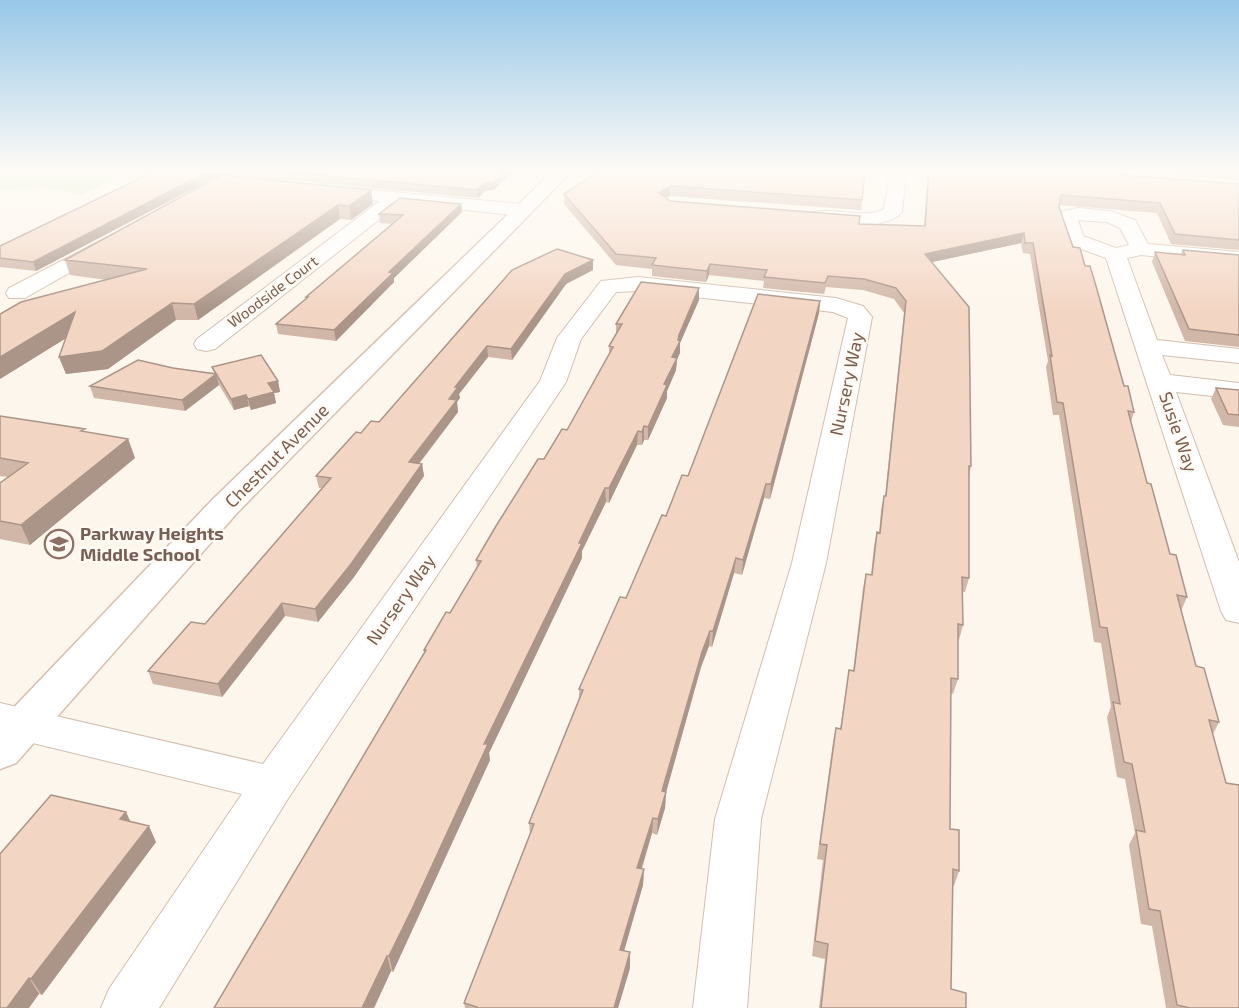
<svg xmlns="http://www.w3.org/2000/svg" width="1239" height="1008" viewBox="0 0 1239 1008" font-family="'Exo 2',sans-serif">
  <rect width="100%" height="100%" fill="#fdf6ec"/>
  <path fill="#d8ecc9" d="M 0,170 L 134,170 L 81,195 L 47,188 L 0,189 Z"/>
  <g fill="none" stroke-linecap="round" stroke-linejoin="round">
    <g stroke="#d1beb0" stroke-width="2">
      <path id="street" d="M 890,170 L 906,170 L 902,212 C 891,229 819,232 809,216 C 818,203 865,221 884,209 Z
        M 329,186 L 522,204 L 531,210 L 522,216 L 400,203 L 215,349 L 206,351 L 197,349 L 194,344 L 197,339 L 380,201 L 323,195 L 320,191 L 323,187 Z
        M 1078,208 L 1110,211 L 1135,220 L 1148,244 L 1239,252 L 1239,264 L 1141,255 L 1127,258 L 1157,340 L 1239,349 L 1239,363 L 1162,355 L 1170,375 L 1239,383 L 1239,399 L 1176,392 L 1239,562 L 1239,623 L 1226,620 L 1221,611 L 1106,258 L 1067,244 L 1059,216 L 1061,212 ZM 1078,220 L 1107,222 L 1120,228 L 1129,245 L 1116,248 L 1083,236 Z
        M 104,239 L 111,241 L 114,245 L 111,249 L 25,298 L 9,298 L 6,293 L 9,288 Z
        M 638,277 L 836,298 L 863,306 L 872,317 L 826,563 L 761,819 L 747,1008 L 693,1008 L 715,819 L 792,563 L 848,318 L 833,312 L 638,291 L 616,292 L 581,339 L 566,382 L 289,797 L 159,1008 L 101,1008 L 109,989 L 242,794 L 0,735 L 0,703 L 263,764 L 540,381 L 557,338 L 601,281 Z"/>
    </g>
    <g stroke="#d6c0b0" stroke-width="3">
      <path id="secondary" d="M 554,170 L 573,170 L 238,512 L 16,763 L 0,769 L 0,722 L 214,498 Z"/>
    </g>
    <use href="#street" fill="#fff" fill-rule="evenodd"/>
    <use href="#secondary" fill="#fff" fill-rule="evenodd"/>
  </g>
  <path fill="#d1b7a8" d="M 157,170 L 514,170 L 494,190 L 485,191 L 478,198 L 221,174 L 36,271 L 0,267 L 0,246 Z
    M 601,170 L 862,200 L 861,210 L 670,196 L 666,198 L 670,201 L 859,224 L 924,226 L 928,170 L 1239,170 L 1239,180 L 1123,171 L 1118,174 L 1120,175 L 1239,184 L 1239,250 L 1171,244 L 1157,213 L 1060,205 L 1059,207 L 1073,247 L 1085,266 L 1124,386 L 1134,412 L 1131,422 L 1147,483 L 1170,554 L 1187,597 L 1181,611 L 1196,666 L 1219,722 L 1213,734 L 1239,1008 L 1166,1008 L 1152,926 L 1141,924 L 1129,845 L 1135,833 L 1125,779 L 1117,777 L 1107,717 L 1111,707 L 1101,643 L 1094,642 L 1059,415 L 1053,415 L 1046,367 L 1048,361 L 1030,254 L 1023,253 L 1021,243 L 932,262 L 971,466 L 969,476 L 969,578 L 965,592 L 962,592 L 963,625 L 959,640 L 958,640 L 958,679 L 953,694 L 951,693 L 950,829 L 959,871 L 954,886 L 952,885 L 951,989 L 966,1008 L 819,1008 L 825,959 L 812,956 L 823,860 L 817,859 L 833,742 L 836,728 L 840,729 L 849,670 L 853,671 L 863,588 L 866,574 L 871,575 L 874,546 L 877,532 L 879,533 L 881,510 L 884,496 L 885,496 L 904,313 L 894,299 L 863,290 L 826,287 L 824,294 L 763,288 L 764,281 L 709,275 L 706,282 L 652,276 L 652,269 L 616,265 L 564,204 L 564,194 Z
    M 221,175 L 373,204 L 351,220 L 340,219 L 198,320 L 176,320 L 108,369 L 66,374 L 59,357 L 66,338 L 0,379 L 107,280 L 70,275 L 65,260 Z
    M 461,204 L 462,212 L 394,278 L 394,282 L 336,341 L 278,334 L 276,324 L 306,299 L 306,297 L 393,224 L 380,223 L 379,214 Z
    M 1183,250 L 1239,255 L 1239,347 L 1185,341 L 1152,262 L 1155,252 L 1181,254 Z
    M 512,270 L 593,270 L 566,284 L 512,360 L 488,357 L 459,394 L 460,398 L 457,402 L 458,412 L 419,464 L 422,464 L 424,476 L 354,577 L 318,622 L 285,616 L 222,697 L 153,684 L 148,671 L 205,624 L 322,488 L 319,488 L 316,476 L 361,433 L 379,422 Z
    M 699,300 L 680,343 L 680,353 L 677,359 L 676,370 L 667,391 L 667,398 L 648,440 L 644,440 L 642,445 L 637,445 L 609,503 L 606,502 L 582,551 L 582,558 L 489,753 L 490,760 L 416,922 L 393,972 L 391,971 L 374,1008 L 424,653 L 424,650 L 450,613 L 477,568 L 476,560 L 544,459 L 567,430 L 609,355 L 609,346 L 616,334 L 616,324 Z
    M 820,301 L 819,313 L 770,499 L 764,498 L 742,575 L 734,573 L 712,647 L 709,646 L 701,667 L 666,792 L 665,808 L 657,835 L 652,833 L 642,869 L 644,869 L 643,885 L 624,951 L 630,952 L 630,968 L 618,1008 L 465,1008 L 464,1003 L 530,834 L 529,823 L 579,698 L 579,689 L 626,598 L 666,516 L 688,476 Z
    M 212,367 L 278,381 L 280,392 L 274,393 L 276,403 L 251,410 L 249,406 L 234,410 L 218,383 L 219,385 L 185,411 L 94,398 L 90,386 L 173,368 L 214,373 Z
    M 1216,388 L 1239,390 L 1239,427 L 1223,425 L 1211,399 Z
    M 0,416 L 86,432 L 128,439 L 135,458 L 30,545 L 0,539 L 0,483 L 8,477 L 0,476 Z
    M 126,812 L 130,821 L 156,842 L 42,995 L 39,994 L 0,1008 Z"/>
  <path fill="#aa9588" d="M 211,170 L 220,170 L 221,174 L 36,271 L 33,262 Z
    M 506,170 L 514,170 L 494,190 L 485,191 L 478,198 L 477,190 L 484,183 Z
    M 670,186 L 670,196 L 659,202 L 659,193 Z
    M 371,190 L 373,204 L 351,220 L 349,206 Z
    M 461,204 L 462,212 L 394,278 L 394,282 L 336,341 L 334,330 L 389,272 Z
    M 338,205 L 340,219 L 198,320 L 194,304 Z
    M 1024,233 L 1021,243 L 923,264 L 925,254 Z
    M 593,260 L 593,270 L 566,284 L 512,360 L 511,349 L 565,274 Z
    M 710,264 L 709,275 L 706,282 L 707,271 Z
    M 699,288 L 699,300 L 680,343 L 680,353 L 677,359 L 676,370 L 667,391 L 667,398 L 648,440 L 648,427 L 664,384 L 679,335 Z
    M 820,301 L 819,313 L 770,499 L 771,484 Z
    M 172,303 L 176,320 L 108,369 L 66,374 L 59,357 Z
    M 75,312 L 81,329 L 0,379 L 0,357 Z
    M 487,346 L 488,357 L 459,394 L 460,398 L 457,402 L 458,412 L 411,474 L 409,462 L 449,399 L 455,387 Z
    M 216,374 L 219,385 L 185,411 L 182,400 Z
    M 278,381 L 280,392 L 274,393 L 276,403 L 251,410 L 248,399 L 268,383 Z
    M 246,395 L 249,406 L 234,410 L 231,399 Z
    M 644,426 L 644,440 L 642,445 L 642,432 Z
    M 638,431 L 637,445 L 609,503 L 609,488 Z
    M 128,439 L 135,458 L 30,545 L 21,525 Z
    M 422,464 L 424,476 L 354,577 L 318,622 L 315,609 Z
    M 766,484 L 764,498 L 742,575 L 743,560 Z
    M 605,488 L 606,502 L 582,551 L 582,558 L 489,753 L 490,760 L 393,972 L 389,956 L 484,744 Z
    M 736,558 L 734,573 L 712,647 L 713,631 Z
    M 282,603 L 285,616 L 222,697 L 218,684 Z
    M 710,631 L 709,646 L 701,667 L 662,807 L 662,791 L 702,652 Z
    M 666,792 L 665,808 L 657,835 L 658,819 Z
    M 126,812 L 133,828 L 120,819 Z
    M 653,818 L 652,833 L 637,883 L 637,868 Z
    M 149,826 L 156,842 L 42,995 L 31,979 Z
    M 644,869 L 643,885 L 620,965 L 620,950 Z
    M 630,952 L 630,968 L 618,1008 L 614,1008 Z
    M 387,956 L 391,971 L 374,1008 L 362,1008 Z
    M 29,978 L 39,994 L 29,1008 L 7,1008 Z"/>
  <path fill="#f3d5c3" stroke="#aa9588" stroke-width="1.5" d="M 157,170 L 211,170 L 33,262 L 0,258 L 0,246 Z
    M 266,170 L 506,170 L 493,183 L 484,183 L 477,190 Z
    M 601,170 L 865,170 L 862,200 L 670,186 L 659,193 L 670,201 L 860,216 L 859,224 L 925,226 L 929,170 L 1116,170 L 1120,175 L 1239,184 L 1239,240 L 1175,234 L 1160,203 L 1061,195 L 1059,207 L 1073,247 L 1080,248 L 1085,266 L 1090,266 L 1096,286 L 1124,386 L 1128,386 L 1134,412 L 1128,411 L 1147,483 L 1151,484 L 1170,554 L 1176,555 L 1187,597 L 1177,595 L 1196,666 L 1204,668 L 1219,722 L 1209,720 L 1226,783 L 1239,785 L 1239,1008 L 1190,1008 L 1177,1005 L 1160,911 L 1149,909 L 1136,830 L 1145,832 L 1132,764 L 1124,762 L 1113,702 L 1120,704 L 1107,628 L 1100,627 L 1063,403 L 1057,402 L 1050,355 L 1052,356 L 1033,243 L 1025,243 L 1024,233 L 925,254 L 969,307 L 971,466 L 969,466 L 969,578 L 962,577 L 963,625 L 958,624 L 958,679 L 951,678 L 950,829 L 959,830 L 959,871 L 953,869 L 951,989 L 966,993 L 966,1008 L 821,1008 L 828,944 L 815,941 L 827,845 L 820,844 L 836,728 L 841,729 L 849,670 L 854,671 L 866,574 L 872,575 L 877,532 L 880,533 L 884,496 L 886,496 L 906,301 L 896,288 L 864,279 L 828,276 L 825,283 L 764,277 L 767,270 L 710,264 L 707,271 L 652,265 L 656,258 L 616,254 L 564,194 Z
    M 221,175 L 371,190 L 349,206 L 338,205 L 194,304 L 172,303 L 102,351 L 59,357 L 75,312 L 0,357 L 0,314 L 21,302 L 147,269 L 65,260 Z
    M 400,198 L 461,204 L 389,272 L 393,273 L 334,330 L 276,324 L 308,297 L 306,297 L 403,215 L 379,214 Z
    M 557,249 L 593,260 L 565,274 L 511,349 L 487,346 L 455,387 L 458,387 L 449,399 L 457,400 L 409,462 L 422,464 L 351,564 L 315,609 L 282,603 L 218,684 L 148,671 L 191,622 L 205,624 L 331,478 L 316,476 L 356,432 L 361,433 L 371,421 L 379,422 L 512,270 Z
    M 1183,250 L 1239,255 L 1239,335 L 1189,329 L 1155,252 L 1185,255 Z
    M 641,282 L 699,288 L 679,335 L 678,340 L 680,341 L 672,357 L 677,358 L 664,384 L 667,385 L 648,427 L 644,426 L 642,432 L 638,431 L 609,488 L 605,488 L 579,543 L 582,543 L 484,744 L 488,744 L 413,907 L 389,956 L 387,956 L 362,1008 L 214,1008 L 426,650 L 424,650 L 446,612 L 450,613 L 481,561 L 476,560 L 496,526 L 538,459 L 544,459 L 562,429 L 567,430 L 613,347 L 609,346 L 622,324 L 616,324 Z
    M 758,294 L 820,301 L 771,484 L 766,484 L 743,560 L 736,558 L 713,631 L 710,631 L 702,652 L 662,791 L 666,792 L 658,819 L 653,818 L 637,868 L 644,869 L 620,950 L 630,952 L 614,1008 L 476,1008 L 477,1007 L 464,1003 L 534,824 L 529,823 L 583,690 L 579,689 L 620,597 L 626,598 L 662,515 L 666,516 L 682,475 L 688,476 Z
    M 261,355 L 278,381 L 268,383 L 274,392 L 248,399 L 246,395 L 231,399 L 212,367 Z
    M 138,360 L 173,368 L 216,374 L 182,400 L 90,386 Z
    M 1216,388 L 1239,390 L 1239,415 L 1228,414 Z
    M 0,416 L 85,429 L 81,431 L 128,439 L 21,525 L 0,521 L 0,483 L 28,463 L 0,458 Z
    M 51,795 L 126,812 L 120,819 L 149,826 L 31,979 L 29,978 L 7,1008 L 0,1008 L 0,854 Z"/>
  <linearGradient id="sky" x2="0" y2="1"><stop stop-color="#97c7e8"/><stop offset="0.55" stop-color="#fefbf6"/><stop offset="1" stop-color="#fefbf6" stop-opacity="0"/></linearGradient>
  <rect width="1239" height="311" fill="url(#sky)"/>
  <defs>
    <g id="school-ring" transform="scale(1.5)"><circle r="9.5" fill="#fffaf3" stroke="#8d6e63" stroke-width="1.5"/><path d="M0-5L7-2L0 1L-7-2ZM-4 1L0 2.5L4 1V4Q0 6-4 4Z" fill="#8d6e63"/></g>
  </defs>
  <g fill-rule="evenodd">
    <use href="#school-ring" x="59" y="544"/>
  </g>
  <g text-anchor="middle" stroke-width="5" stroke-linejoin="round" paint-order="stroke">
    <g font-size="15" fill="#7a5c4d" stroke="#fffaf3">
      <text transform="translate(273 292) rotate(-37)" y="5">Woodside Court</text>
    </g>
    <g font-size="18" fill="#7a5c4d" stroke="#fffaf3">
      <text transform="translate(847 384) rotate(-78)" y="6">Nursery Way</text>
      <text transform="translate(1178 432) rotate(71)" y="6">Susie Way</text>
      <text transform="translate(277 456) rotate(-45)" y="6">Chestnut Avenue</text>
      <text transform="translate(401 600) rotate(-55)" y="6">Nursery Way</text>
    </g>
    <g font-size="18" font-weight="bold" fill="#785e54" stroke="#fffaf3" text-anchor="start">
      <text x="80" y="540">Parkway Heights<tspan x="80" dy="21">Middle School</tspan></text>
    </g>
  </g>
</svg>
